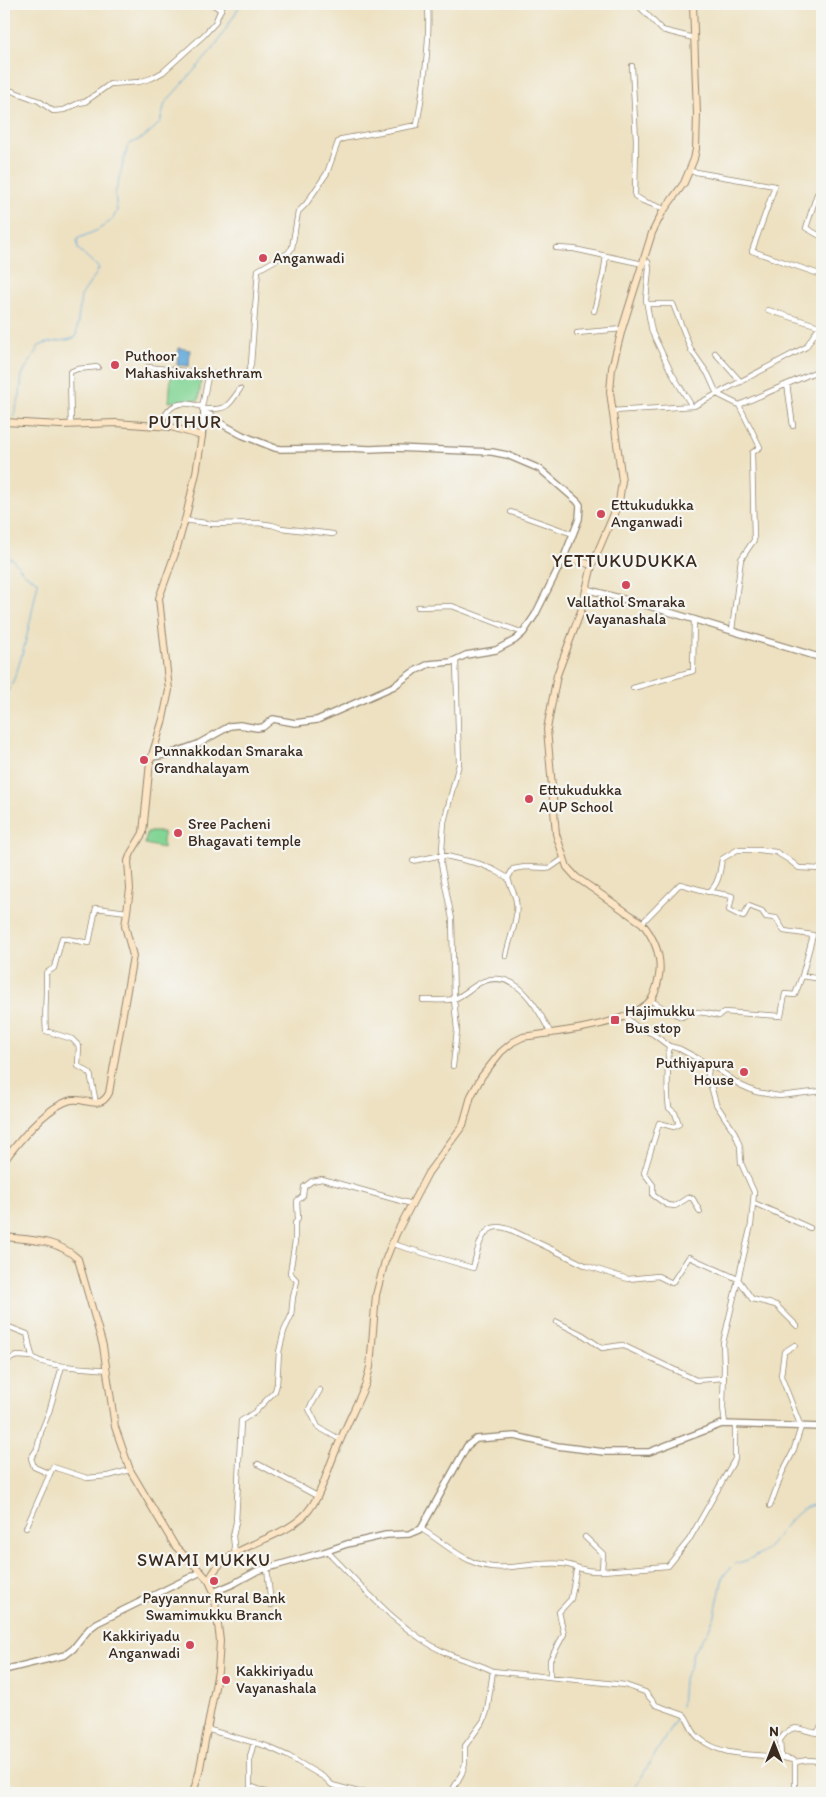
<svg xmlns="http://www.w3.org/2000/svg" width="826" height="1797" viewBox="0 0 826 1797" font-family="Itim,sans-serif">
  <rect width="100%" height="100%" fill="#f6f6f2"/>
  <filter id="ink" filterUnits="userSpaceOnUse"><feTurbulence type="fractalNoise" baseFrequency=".02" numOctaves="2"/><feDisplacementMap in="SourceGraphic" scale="10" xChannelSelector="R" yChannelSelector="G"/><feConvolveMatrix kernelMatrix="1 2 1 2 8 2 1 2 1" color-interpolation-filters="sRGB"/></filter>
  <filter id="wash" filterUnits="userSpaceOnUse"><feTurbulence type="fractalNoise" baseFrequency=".0096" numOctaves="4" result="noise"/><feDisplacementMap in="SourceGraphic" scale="20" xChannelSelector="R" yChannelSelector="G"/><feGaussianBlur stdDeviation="1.12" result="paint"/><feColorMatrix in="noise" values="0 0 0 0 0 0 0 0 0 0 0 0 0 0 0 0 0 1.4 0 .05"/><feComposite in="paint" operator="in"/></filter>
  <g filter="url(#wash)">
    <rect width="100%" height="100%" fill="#ede1c1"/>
    <path fill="#83d596" stroke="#5f805a" d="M 171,375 L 201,378 L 199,400 L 169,402 Z
      M 147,832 L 163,832 L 163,848 L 145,844 Z"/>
    <path fill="#66acdd" stroke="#506b7e" d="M 179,348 L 190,350 L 189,366 L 177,365 Z"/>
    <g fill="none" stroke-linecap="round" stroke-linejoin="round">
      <path stroke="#66acdd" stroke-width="1" d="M 13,418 L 20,395 L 22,375 L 39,346 C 51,340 67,342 76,337 L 81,296 L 96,274 L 99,268 L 78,249 L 77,239 L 98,230 L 112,220 L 117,211 L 115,194 L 128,145 L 144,137 L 160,123 L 165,103 L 209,54 L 221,37 L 241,4
        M 4,435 L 12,427
        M 4,499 L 4,514
        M 4,554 L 13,560 L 25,574 L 38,582 C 33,606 20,682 4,696
        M 735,1564 C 748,1560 762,1555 771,1544 C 781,1532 790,1517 803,1509 C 811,1504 815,1507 822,1498
        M 681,1706 L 683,1681 L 686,1674 L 690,1667 L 693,1652 L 708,1631 L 715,1615 L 723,1576 L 731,1567
        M 632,1793 L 678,1716"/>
    </g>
  </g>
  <g filter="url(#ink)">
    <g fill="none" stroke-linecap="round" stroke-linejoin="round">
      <g stroke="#948670" stroke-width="6">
        <path id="minor" d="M 212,4 L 221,10
          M 637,4 L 662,30 L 694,38
          M 632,66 L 636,140 L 635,196 L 643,201 L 665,209
          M 4,88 L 39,101 L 53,111 L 64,110 L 79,103 L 85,102 L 110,84 L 139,82 L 152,78 L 163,72 L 204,35 L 215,23 L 223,4
          M 690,171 L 775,186 L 752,251 L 822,275
          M 817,194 L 806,228 L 822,237
          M 556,248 L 574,249 L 643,264
          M 644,261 L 648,262 L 649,268 L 646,300 L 652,332 L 671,372 L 690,403 L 691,406
          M 647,304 L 673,304 L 691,350 L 708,374 L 717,394 L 739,405 L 822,369
          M 768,310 L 819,326
          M 594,311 L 603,276 L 606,256
          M 577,333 L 622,329
          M 715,353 L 741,382
          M 148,367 L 212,374
          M 787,384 L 793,426
          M 202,409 C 227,410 227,408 240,389
          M 612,411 L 694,406 L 806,347 L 822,322
          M 204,413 L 202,407 L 208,377 L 216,374 L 245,376 L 248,374 L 251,364 L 258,270 L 288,253 L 292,248 L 298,212 L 306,204 L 327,173 L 338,142 L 342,139 L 417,125 C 424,85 430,45 428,4
          M 71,425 L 70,372 L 77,369 L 98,367
          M 161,426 C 167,404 180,399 202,407
          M 511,512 L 573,534
          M 184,520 L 213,524 L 258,523 L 272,525 L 281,528 L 333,534
          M 418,607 L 452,606 L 523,633
          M 732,630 L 741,559 L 754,540 L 752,453 L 760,447 L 739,405
          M 633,688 L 693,671 L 694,619
          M 413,861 L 442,855 L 480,864 L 494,870 L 508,878 L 513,869 L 525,867 L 550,868 L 563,859
          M 707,891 L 732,896 L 729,910 L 743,917 L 749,906 L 762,911 L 766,917 L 776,918 L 784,931 L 813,935 L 802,976
          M 642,923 L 680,884 L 709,892 C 719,884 720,871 722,859 L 737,850 L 759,850 L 776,852 L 789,860 L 799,868 L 822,869
          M 506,956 C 509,938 519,920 516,901 C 515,893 510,887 508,878
          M 423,1000 C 432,1000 445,1001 454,999 C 465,995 473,985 484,981 C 518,969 539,1010 551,1034
          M 650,1000 L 670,1012 L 682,1017 C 694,1009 706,1013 719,1016 L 724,1012 L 781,1016 L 785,994 L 795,995 L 802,976 L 822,979
          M 624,1016 L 636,1026 L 653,1034 L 669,1046 L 680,1049 L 719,1070 L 740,1085 L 756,1092 L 779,1096 L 822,1091
          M 669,1046 C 668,1067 666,1087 669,1108 L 675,1113 L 679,1124 L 674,1127 L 659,1123 L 644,1173 L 653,1185 L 653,1195 L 667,1205 L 675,1206 L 689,1197 L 693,1199 L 700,1212
          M 822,1049 L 822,1050
          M 709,1065 L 708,1075 L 716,1104 L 735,1133 L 740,1146 L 741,1163 L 754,1192 L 751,1225 L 723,1343 L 724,1367 L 723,1407 L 725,1424
          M 453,1066 L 457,1030 L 454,999 L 452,919 L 441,864 L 444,822 L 459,764 L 456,660
          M 96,1103 L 90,1073 L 78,1066 L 79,1046 L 72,1039 L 46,1031 C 44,1012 47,993 46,973 L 54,968 L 62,938 L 89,943 L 96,908 L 127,912
          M 754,1203 L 810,1228
          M 393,1244 L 473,1268 C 477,1254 480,1226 499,1227 C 503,1227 508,1229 511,1230 L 587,1266 L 628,1279 L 658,1276 L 672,1283 L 689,1257 L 738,1279 L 752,1299 L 776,1305 L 797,1326
          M 557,1322 L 583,1335 L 602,1348 L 622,1345 L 696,1380 L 724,1378
          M 4,1325 L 27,1334 C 29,1341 30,1352 33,1357 C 41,1367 93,1368 107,1370
          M 4,1361 L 17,1356 L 33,1357
          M 320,1390 L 309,1409 L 318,1427 L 341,1440
          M 258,1464 L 317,1496
          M 50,1474 L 34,1467 L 31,1458 L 37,1449 L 41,1432 L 49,1412 L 62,1366
          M 770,1506 L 782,1473 L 793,1452 L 801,1427 L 781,1376 L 784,1352 L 795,1345
          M 26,1528 L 53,1467 L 87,1478 L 108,1476 L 130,1470
          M 421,1529 C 439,1539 454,1554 473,1562 C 502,1575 534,1560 564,1564 C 572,1565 579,1569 586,1570 C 591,1571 597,1571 602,1571 L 603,1554 L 585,1537
          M 329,1550 L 327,1551 C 362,1586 401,1633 446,1653 C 461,1660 478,1663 493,1671 L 625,1685 L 645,1692 L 656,1705 L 684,1715 C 690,1722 691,1732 699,1738 C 727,1761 761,1751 793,1760 L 795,1762 L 795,1793
          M 235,1553 L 233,1536 L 236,1522 L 241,1421 L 255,1412 L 275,1391 L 277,1384 L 279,1352 L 284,1331 L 291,1316 L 293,1297 L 297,1281 L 290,1273 L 295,1241 L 295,1223 L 298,1219 L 297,1201 L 303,1196 L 304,1187 L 312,1181 L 322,1179 L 412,1204
          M 267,1568 L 271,1605
          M 602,1571 L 668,1566 L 689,1540 L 735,1459 L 735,1424
          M 550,1677 L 550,1660 L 564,1634 L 559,1612 L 571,1599 L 576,1571
          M 206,1729 L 266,1746 L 288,1756 L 325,1778 L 332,1785 L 358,1792 L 373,1793
          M 254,1742 L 250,1757 L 250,1786 L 268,1793
          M 781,1757 L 780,1740 C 793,1721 799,1730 817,1733 L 822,1725
          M 795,1762 L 808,1760 L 822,1761
          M 451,1793 L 462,1773 L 465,1763 L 465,1746 L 484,1720 L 487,1711 L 493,1671"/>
      </g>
      <g stroke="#948670" stroke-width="8">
        <path id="tertiary" d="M 586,589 L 649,606 L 822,658
          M 152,757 L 170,754 L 198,744 L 230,726 L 240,725 L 257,728 L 263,727 L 273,719 L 295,723 L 317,720 L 394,686 L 413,672 L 429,664 L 451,662 L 466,655 L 496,650 L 515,640 L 523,633 L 535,615 L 564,557 L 579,519 L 580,505 L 577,501 L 540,469 L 507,455 L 492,452 L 394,448 L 370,449 L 349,448 L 281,449 L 275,448 L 242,435 L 222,424 L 210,415 L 204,413 L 202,436
          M 214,1592 L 233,1584 L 257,1571 L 324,1552 L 347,1544 L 386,1535 L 409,1534 L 421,1529 L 467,1446 L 476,1439 L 515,1436 L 557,1446 L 604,1452 L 649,1452 L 722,1424 L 822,1427
          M 4,1670 L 65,1655 L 73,1649 L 89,1629 L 97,1623 L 201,1572"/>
      </g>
      <g stroke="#948670" stroke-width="8">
        <path id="secondary" d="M 4,422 L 61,425 L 116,423 L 171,427 L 202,436 L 196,473 L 186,516 L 176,551 L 159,598 L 169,690 L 163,719 L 150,762 L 143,833 L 131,853 L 128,861 L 130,889 L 125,926 L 133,956 L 109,1093 C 99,1113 83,1095 68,1101 C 45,1109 18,1142 4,1161
          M 564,557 L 592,565
          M 4,1237 C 31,1240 57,1239 78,1259 L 103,1346 L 115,1427 L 130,1470 L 175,1546 L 201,1572 L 209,1581 L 214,1592 L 220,1641 L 218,1671 L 199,1773 L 193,1793
          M 209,1581 C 221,1547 274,1542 299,1520 C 317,1506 324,1481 332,1460 C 342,1434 355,1409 366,1383 L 370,1367 L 376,1295 L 385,1261 L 396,1234 L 428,1173 L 463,1125 L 471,1096 L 482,1076 L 501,1052 L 513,1042 L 523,1037 C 556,1032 627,1026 650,1001 C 656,994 657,985 659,976 C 662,957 654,938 642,923 L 576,877 L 567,867 L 556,834 L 547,729 L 557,675 L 581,611 L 592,565 L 619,502 L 622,481 L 610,392 L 612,368 L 622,329 L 652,233 L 662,213 L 684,183 L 694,159 L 696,149 L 697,114 L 693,4"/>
      </g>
      <use href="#minor" stroke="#fff" stroke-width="4.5"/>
      <use href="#tertiary" stroke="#fff" stroke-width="5.5"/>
      <use href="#secondary" stroke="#fce5c4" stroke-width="6"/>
    </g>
  </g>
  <g fill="#d1495b" stroke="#f6f6f2" stroke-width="2">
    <circle cx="263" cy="258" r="5"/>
    <circle cx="115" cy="365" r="5"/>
    <circle cx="601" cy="514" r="5"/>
    <circle cx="626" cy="585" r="5"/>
    <circle cx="144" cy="760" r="5"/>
    <circle cx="529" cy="799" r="5"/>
    <circle cx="178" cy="833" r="5"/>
    <rect x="610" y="1015" width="10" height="10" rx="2.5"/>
    <circle cx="744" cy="1072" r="5"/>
    <circle cx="214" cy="1581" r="5"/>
    <circle cx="190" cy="1645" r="5"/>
    <circle cx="226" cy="1680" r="5"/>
  </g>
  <g text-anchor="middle" stroke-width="4.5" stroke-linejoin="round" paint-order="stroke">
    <g font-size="15" fill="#3b2a1e" stroke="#f6f6f2" text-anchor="start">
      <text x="273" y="263">Anganwadi</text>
      <text x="125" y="361">Puthoor<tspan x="125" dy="17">Mahashivakshethram</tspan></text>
      <text x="611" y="510">Ettukudukka<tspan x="611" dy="17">Anganwadi</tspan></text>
      <text x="626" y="607" text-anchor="middle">Vallathol Smaraka<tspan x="626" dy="17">Vayanashala</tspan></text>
      <text x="154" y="756">Punnakkodan Smaraka<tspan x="154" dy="17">Grandhalayam</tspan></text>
      <text x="539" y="795">Ettukudukka<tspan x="539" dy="17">AUP School</tspan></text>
      <text x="188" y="829">Sree Pacheni<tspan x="188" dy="17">Bhagavati temple</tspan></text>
      <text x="625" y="1016">Hajimukku<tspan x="625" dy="17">Bus stop</tspan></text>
      <text x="734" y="1068" text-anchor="end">Puthiyapura<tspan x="734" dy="17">House</tspan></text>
      <text x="214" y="1603" text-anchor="middle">Payyannur Rural Bank<tspan x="214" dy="17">Swamimukku Branch</tspan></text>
      <text x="180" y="1641" text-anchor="end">Kakkiriyadu<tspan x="180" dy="17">Anganwadi</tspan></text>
      <text x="236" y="1676">Kakkiriyadu<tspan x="236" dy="17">Vayanashala</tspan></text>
    </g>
    <g font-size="18" letter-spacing="1" fill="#3b2a1e" stroke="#f6f6f2">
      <text x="185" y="428">PUTHUR</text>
      <text x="625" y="567">YETTUKUDUKKA</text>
      <text x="204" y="1566">SWAMI MUKKU</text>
    </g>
  </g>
  <rect width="826" height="1797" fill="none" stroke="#f6f6f2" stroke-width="20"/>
  <g transform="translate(774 1744)" stroke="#f6f6f2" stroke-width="4" paint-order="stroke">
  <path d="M0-4L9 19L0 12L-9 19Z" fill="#3b2a1e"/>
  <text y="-8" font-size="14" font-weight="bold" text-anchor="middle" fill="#3b2a1e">N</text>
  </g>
</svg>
